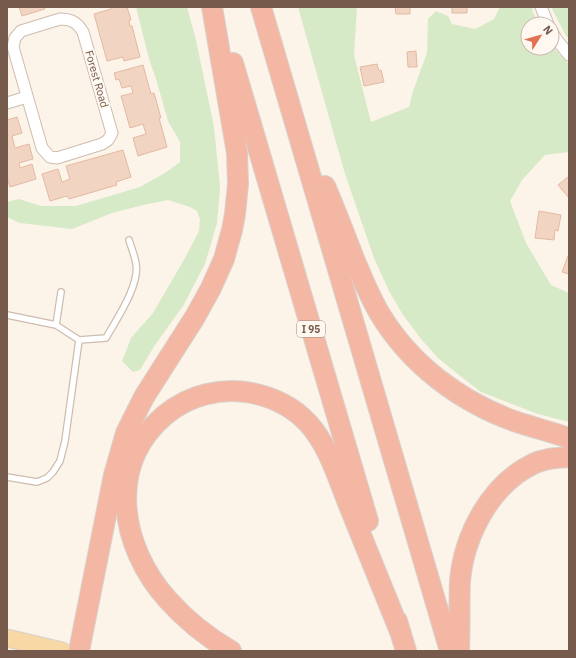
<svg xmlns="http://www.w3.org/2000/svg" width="576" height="658" viewBox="0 0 576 658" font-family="'IBM Plex Sans',sans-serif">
  <rect width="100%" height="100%" fill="#fcf4e9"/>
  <path fill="#d6eac7" d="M 136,7 L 187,7 L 196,40 L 214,127 L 220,187 L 217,223 L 205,264 L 183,306 L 155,345 L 140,370 L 133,372 L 122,361 L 131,338 L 153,313 L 185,258 L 199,231 L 200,219 L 197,211 L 190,207 L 168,200 L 143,205 L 112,213 L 72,229 L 20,223 L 7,217 L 7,202 L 19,199 L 41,206 L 76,206 L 140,187 L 165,173 L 180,162 L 180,142 L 168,121 L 156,79 L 149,59 Z
    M 298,7 L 357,7 L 354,55 L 371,122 L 409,107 L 413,91 L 427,53 L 428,19 L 436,11 L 448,16 L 452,24 L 475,29 L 494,19 L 500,7 L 532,7 L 533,12 L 539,24 L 528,24 L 528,48 L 552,48 L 552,46 L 569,64 L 569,152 L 545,155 L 522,180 L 510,201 L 526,243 L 551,285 L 569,293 L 569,422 L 538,414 L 481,392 L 459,375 L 438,358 L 421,339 L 403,315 L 389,291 L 374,258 L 345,174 Z
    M 551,7 L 569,7 L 569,38 L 566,36 Z"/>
  <path fill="#f1d4c2" stroke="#e3baa2" d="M 19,7 L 44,7 L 45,9 L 22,16 Z
    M 111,7 L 127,7 L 131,20 L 129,20 L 130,26 L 132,26 L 140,57 L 124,61 L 123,57 L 107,61 L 94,14 L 111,9 Z
    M 395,7 L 410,7 L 410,14 L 396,14 Z
    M 452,7 L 467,7 L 467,13 L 452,13 Z
    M 416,51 L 417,67 L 408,67 L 407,52 Z
    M 377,64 L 379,71 L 381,70 L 384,82 L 364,86 L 360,67 Z
    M 143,65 L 151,94 L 154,93 L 161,118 L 159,118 L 167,147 L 138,156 L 133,138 L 146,134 L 143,124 L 130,128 L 121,96 L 133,93 L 131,86 L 122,88 L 119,79 L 116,80 L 114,73 Z
    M 17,117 L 22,133 L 12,136 L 15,148 L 29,144 L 33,159 L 19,163 L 20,168 L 32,164 L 36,179 L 10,187 L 7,177 L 7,120 Z
    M 123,150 L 131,177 L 116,182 L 117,185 L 69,199 L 67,196 L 50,201 L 42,174 L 58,169 L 62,182 L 70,179 L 66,166 Z
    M 569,176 L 569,198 L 558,185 Z
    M 539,211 L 561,215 L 558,231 L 555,230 L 554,240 L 535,238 Z
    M 568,256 L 569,256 L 569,274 L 562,272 Z"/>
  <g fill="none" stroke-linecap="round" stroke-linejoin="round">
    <g stroke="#cebcaf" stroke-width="8">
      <path id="service" d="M 7,315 L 56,325 L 79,340
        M 56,325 L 61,292
        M 7,477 L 37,482 L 47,478 L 53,472 L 60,461 L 65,441 L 79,340 L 106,338 C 116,320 140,285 136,264 C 135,256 131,247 129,240"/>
    </g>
    <g stroke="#cebcaf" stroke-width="13">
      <path id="minor" d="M 541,7 L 548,24
        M 60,19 C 71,19 77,22 83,32 L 112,133 L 108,140 L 102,144 L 57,158 L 50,157 L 42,148 L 13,47 L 15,38 L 21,31 Z
        M 552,32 L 557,40 L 569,55
        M 7,103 L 27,97"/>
    </g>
    <g stroke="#d9d1cd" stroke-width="19">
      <path id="primary" d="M 7,638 L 62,651"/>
    </g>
    <g stroke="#d9d1cd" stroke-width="22">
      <path id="motorway" d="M 261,7 L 450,651
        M 233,63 L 368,521
        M 325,186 C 335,209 344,233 353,256 C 361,275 369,296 380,314 C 410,364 459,401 514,421 C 532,427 551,432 569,438
        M 397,621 L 406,651
        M 79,651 L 114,475 L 126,433 L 144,397 L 195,317 L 211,288 L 224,259 L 232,230 L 235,214 L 238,184 L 237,153 L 212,7
        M 231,651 C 207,637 186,620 168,600 C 120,547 106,465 165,415 C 189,395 221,387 252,393 C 272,397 293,407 308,423 C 329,446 338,479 350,508 C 367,550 384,592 401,634
        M 459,651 C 460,628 459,604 460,581 C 464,535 491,484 533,464 C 545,458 557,458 569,457"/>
    </g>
    <use href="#service" stroke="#fff" stroke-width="5.5"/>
    <use href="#minor" stroke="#fff" stroke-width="11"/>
    <use href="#primary" stroke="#f8d8a4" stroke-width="17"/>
    <use href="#motorway" stroke="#f4b7a3" stroke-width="20"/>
  </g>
  <g text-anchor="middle" stroke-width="4" stroke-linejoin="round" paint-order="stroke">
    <rect fill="#fef8f0" stroke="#9f8a7e" stroke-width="1" x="297" y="321" width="28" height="16" rx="3"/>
    <g font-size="10" font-weight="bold" fill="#765b4d">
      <text x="311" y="333">I 95</text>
    </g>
    <g font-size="11" fill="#765b4d" stroke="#fef8f0">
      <text transform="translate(97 79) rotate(74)" y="4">Forest Road</text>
    </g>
  </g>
  <rect width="576" height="658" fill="none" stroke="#765b4d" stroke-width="16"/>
  <g transform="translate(540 36) rotate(53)"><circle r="19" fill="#fef8f0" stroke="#c8b9af"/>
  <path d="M0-3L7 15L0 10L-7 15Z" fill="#e17153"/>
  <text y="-6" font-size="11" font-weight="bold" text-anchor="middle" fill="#765b4d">N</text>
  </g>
</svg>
